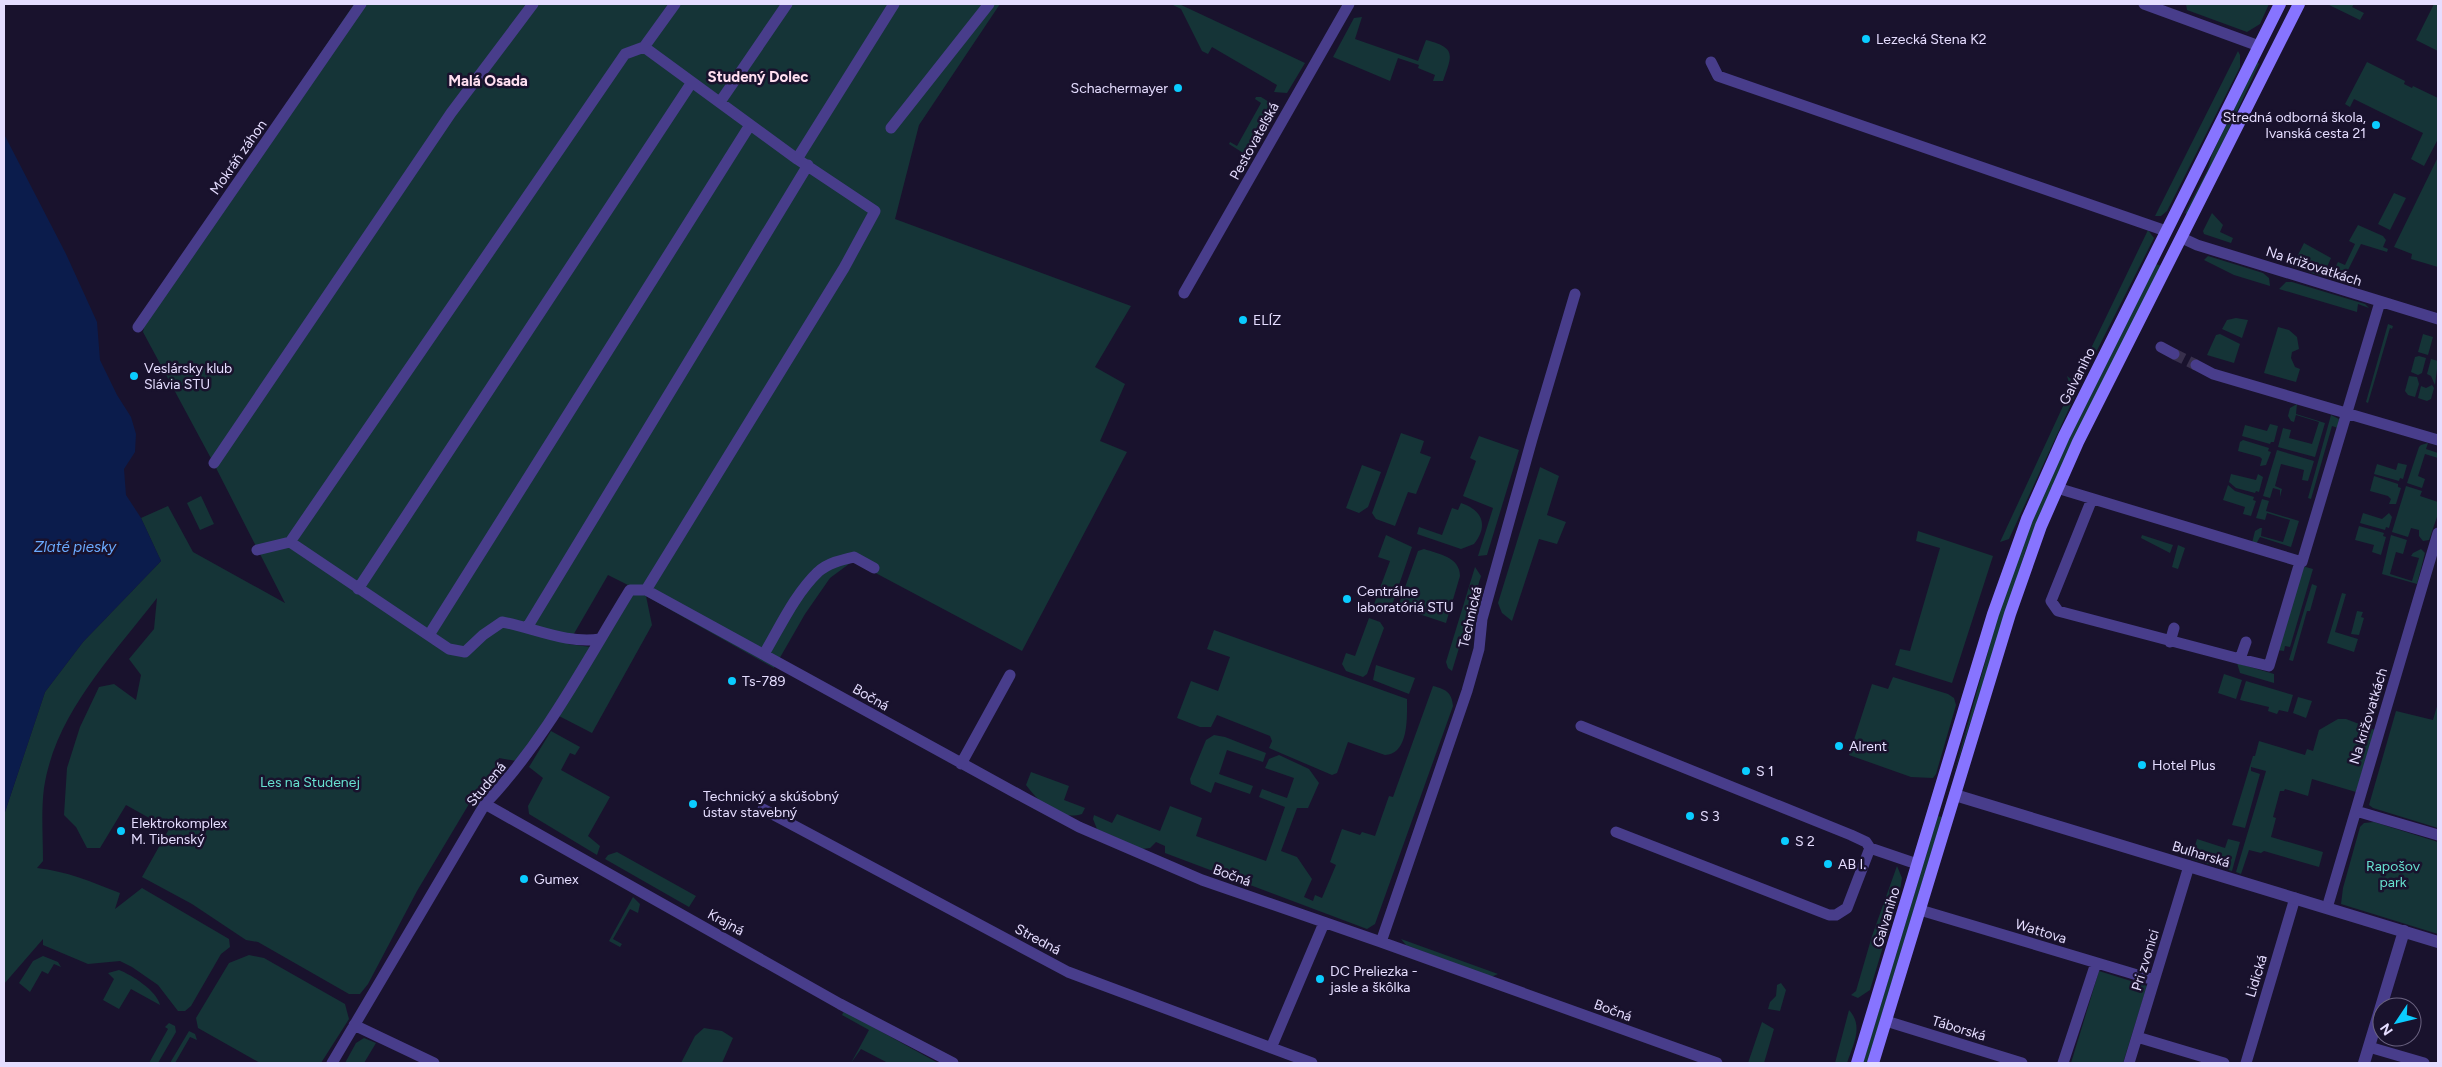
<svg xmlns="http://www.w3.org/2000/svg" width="2442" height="1067" viewBox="0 0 2442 1067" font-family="Figtree,sans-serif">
  <rect width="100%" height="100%" fill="#19122d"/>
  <path fill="#153437" d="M 354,4 L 1000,4 L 919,125 L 895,219 L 1131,306 L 1095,367 L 1125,384 L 1100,441 L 1127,452 L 1022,651 L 853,561 L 830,578 L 805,614 L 774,668 L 646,596 L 652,625 L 592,733 L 559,716 L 628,585 L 608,575 L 568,644 L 591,647 L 538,731 L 516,761 L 499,758 L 491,781 L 476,808 L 469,804 L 417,891 L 368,984 L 360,994 L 349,994 L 258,942 L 246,940 L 192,904 L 142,877 L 169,829 L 126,805 L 100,848 L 87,848 L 76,827 L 64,815 L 67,768 L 80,727 L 99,687 L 114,684 L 136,700 L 141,675 L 129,659 L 154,629 L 157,598 C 113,655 55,714 44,788 C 41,811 43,837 43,861 L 37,868 C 66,871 92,882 120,893 L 115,909 L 142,888 L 229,939 L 230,947 L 221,954 L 191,1006 L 185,1011 L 178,1011 L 158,985 L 132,967 L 120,961 L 88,964 L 43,945 L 43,939 L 4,984 L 4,815 L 45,692 L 83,642 L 161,561 L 141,518 L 168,506 L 193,552 L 285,603 L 214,464 L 143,332 L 149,306 Z
    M 1171,4 L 1179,4 L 1305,63 L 1287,93 L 1274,92 L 1277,85 L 1212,47 L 1208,54 L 1202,51 L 1181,9 Z
    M 2186,4 L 2269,4 L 2260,24 L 2247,32 L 2187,10 Z
    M 2327,4 L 2354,4 L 2352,7 L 2364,13 L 2360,20 Z
    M 2434,4 L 2438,4 L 2438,51 L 2416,40 Z
    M 1362,17 L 1355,39 L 1418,61 L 1426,40 C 1457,48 1452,55 1443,81 L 1433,81 L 1435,75 L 1418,68 L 1419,65 L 1398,58 L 1390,81 L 1333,57 L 1354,18 Z
    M 2238,51 L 2240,55 L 2240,67 L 2167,211 L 2161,216 L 2155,216 Z
    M 2257,61 L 2259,64 L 2189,215 L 2185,213 L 2208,169 L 2212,154 Z
    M 2367,62 L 2405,81 L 2404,84 L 2412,88 L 2413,86 L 2438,98 L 2438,139 L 2424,166 L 2411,159 L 2423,133 L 2354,99 L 2350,107 L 2345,104 Z
    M 1256,97 L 1261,97 L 1279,108 L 1251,156 L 1248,156 L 1229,144 L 1230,142 L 1237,146 L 1261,103 L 1255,99 Z
    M 2438,157 L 2438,267 L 2411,259 L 2412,254 L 2394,247 Z
    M 2394,193 L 2406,198 L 2390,230 L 2378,224 Z
    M 2212,213 L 2223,225 L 2220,232 L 2233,238 L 2231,243 L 2204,234 L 2203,231 Z
    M 2358,225 L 2383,236 L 2386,240 L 2383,247 L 2388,249 L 2387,252 L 2361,244 L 2342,282 L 2330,278 L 2338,262 L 2345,265 L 2355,244 L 2349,241 Z
    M 2148,230 L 2154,238 L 2088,368 L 2081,369 Z
    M 2304,243 L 2331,258 L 2323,276 C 2312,273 2301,272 2295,261 Z
    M 2208,256 L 2263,273 L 2269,278 L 2270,286 L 2234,275 L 2204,260 Z
    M 2156,264 L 2161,266 L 2048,496 L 2025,552 L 1953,777 L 2000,609 L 2027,531 L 2051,475 Z
    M 2286,282 L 2292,282 L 2365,304 L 2369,308 L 2358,304 L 2357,312 L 2279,289 Z
    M 2236,318 L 2248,320 L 2242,338 L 2222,329 L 2227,320 Z
    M 2388,324 L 2393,326 L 2392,329 L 2390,328 L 2368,403 L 2366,402 Z
    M 2278,327 L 2289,330 L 2297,337 L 2299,349 L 2292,352 L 2291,358 L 2295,367 L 2300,369 L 2296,382 L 2264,373 Z
    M 2220,334 L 2240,344 L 2234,363 L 2207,355 L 2216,335 Z
    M 2423,334 L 2433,337 L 2428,355 L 2418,352 Z
    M 2419,356 L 2426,358 L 2422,373 L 2418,375 L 2411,372 L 2415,357 Z
    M 2431,359 L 2438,361 L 2435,385 L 2431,376 L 2427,374 Z
    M 2067,376 L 2075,382 L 2078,389 L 2009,539 L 2000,542 L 2071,389 Z
    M 2409,376 L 2417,377 L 2419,384 L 2415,397 L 2408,395 L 2405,391 Z
    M 2432,385 L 2434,388 L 2431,399 L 2427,401 L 2418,398 L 2421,386 L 2426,388 Z
    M 2297,404 L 2296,414 L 2325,423 L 2315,457 L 2278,447 L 2283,428 L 2291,430 L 2289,438 L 2312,444 L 2319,422 L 2296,415 L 2294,422 L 2291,421 L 2288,416 L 2290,408 Z
    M 2331,415 L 2339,419 L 2338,428 L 2332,426 L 2311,499 L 2308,498 Z
    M 2270,424 L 2278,426 L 2274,442 L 2271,442 L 2270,444 L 2242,436 L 2245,425 L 2267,431 Z
    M 1401,433 L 1424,441 L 1420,453 L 1431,457 L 1416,494 L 1408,492 L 1395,526 L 1376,519 L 1372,513 Z
    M 1479,436 L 1519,450 L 1487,555 L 1478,556 L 1493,508 L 1463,496 L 1476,461 L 1470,458 Z
    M 2243,440 L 2269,448 L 2268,451 L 2271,452 L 2266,465 L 2260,466 L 2262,459 L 2260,457 L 2238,451 L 2240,442 Z
    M 2428,443 L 2426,449 L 2438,453 L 2438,458 L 2425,454 L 2418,476 L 2425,479 L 2422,488 L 2407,483 L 2419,447 L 2421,445 Z
    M 2277,450 L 2314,461 L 2308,481 L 2302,480 L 2304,470 L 2281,464 L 2275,486 L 2282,489 L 2280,497 L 2280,490 L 2273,488 L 2270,498 L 2263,496 Z
    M 2398,463 L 2407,465 L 2403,479 L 2400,478 L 2399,481 L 2374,474 L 2377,464 L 2396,470 Z
    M 1362,465 L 1381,472 L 1368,507 L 1359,513 L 1346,508 Z
    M 1540,467 L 1559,476 L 1547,515 L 1566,522 L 1557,544 L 1539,539 L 1512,621 L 1502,613 L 1498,603 Z
    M 2231,474 L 2256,480 L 2258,474 L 2263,477 L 2259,492 L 2256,491 L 2255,493 L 2236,488 L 2229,482 Z
    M 2374,476 L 2398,484 L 2398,487 L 2401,488 L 2396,504 L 2389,504 L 2391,499 L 2388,496 L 2370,491 Z
    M 2228,485 L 2235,491 L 2254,497 L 2253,500 L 2256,501 L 2251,516 L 2243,514 L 2245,507 L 2223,500 Z
    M 2406,486 L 2422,491 L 2420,496 L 2438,502 L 2438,514 L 2429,540 L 2423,541 L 2419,536 L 2419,530 L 2411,528 L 2408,537 L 2392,532 Z
    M 201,496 L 214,524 L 200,530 L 187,503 Z
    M 2262,499 L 2269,501 L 2266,511 L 2299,521 L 2291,547 L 2260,537 L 2255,546 L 2252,543 L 2255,531 L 2260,528 L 2262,528 L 2261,536 L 2283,542 L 2290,520 L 2267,513 L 2265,520 L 2256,518 Z
    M 1461,503 C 1482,510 1489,525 1474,544 L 1461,549 L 1417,534 L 1419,527 L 1442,535 L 1452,508 L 1458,510 Z
    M 2363,513 L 2382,519 L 2389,513 L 2392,517 L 2389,528 L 2386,527 L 2385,530 L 2360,523 Z
    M 2359,526 L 2384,533 L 2383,536 L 2386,537 L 2381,555 L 2372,552 L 2374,545 L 2355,540 Z
    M 1918,531 L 1993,556 L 1952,683 L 1895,665 L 1900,649 L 1910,651 L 1940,548 L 1916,541 Z
    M 1386,535 L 1412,547 L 1391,608 L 1387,612 L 1373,607 L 1390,561 L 1378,557 Z
    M 2142,535 L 2173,545 L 2170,553 L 2141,538 Z
    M 2391,535 L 2407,540 L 2403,554 L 2396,552 L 2390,574 L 2412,581 L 2419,558 L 2411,556 L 2413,553 L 2421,549 L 2425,553 L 2417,584 L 2382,574 Z
    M 2178,545 L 2185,548 L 2178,569 L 2172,567 Z
    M 1424,549 C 1439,554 1460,557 1460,576 L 1446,623 L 1398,607 L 1418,551 Z
    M 2302,566 L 2313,569 L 2290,647 L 2285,646 L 2284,651 L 2277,650 Z
    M 1475,567 L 1481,576 L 1452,671 L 1448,668 L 1446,662 Z
    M 2312,584 L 2317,586 L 2310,611 L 2307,611 L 2293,661 L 2289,660 Z
    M 2342,593 L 2346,594 L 2335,632 L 2358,639 L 2354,652 L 2327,643 Z
    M 2357,611 L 2363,612 L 2361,617 L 2364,618 L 2359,635 L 2351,634 Z
    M 1369,618 L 1380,622 L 1384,628 L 1367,674 L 1363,677 L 1346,671 L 1342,664 L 1346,653 L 1355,656 Z
    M 1214,630 L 1407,699 C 1407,717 1409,754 1385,755 L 1348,742 L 1337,773 L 1332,775 L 1269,748 L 1272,741 L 1270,736 L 1217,715 L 1211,727 L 1200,727 L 1177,718 L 1191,681 L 1218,691 L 1230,657 L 1207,649 Z
    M 2237,663 L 2274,674 L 2274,683 L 2240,673 Z
    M 1376,665 L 1415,678 L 1409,694 L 1373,680 Z
    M 2224,674 L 2242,680 L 2236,699 L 2218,693 Z
    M 1893,677 L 1948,694 L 1954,698 L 1956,705 L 1936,774 L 1933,778 L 1911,777 L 1849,755 L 1872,684 L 1888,689 Z
    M 2246,681 L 2293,695 L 2288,712 L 2279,710 L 2277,714 L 2268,711 L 2269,707 L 2240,700 Z
    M 1433,686 C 1445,689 1452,692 1453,706 L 1375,924 L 1367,929 L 1165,853 L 1165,846 L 1156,842 L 1150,848 L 1142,849 L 1097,829 L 1093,819 L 1094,815 L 1112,823 L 1117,814 L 1160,831 L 1170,806 L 1202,818 L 1196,836 L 1266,861 L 1285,807 L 1259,797 L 1262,789 L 1287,798 L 1294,778 L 1265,768 L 1269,759 L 1279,755 L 1309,769 L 1319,783 L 1308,808 L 1297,808 L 1281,851 L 1297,857 L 1312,879 L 1304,897 L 1313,901 L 1315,895 L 1322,898 L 1336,865 L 1330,862 L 1342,829 L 1360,835 L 1362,832 L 1375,836 L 1389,796 L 1393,797 Z
    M 2298,697 L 2312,701 L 2306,718 L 2293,713 Z
    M 2438,703 L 2438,828 L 2373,808 L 2369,805 L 2396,711 L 2433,720 Z
    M 2338,719 L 2346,719 L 2375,730 L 2356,792 L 2312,779 L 2308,796 L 2285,789 L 2284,791 L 2280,791 L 2273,817 L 2276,818 L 2271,837 L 2323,852 L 2319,867 L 2264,851 L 2261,853 L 2249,850 L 2241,874 L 2236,872 L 2266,771 L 2251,767 L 2251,771 L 2260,774 L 2245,828 L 2232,825 L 2253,756 L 2255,756 L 2259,741 L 2305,755 L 2307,749 L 2313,751 L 2319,730 Z
    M 551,731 L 580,747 L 575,755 L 570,753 L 561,770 L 610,797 L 588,836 L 600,846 L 597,855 L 529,814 L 528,806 L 543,778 L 529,767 Z
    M 1214,735 L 1225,737 L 1266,753 L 1263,762 L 1227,750 L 1219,774 L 1253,786 L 1250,794 L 1215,782 L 1211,793 L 1191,784 L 1190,779 L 1206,740 Z
    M 1031,772 L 1069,786 L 1064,800 L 1085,808 L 1082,814 C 1058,821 1039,802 1026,785 Z
    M 1938,816 L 1942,817 L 1867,1063 L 1863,1063 Z
    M 2374,822 L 2438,842 L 2438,934 L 2341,904 L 2343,888 L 2360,827 L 2364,823 Z
    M 2197,839 L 2225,848 L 2228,839 L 2240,842 L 2232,871 L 2191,859 Z
    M 617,852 L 696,896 L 689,907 L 605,859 L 608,855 Z
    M 1897,866 L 1902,878 L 1900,890 L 1870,990 L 1858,998 L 1851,995 L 1856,991 L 1872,936 Z
    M 633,897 L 640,904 L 638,913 L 630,909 L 613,939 L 622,944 L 620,947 L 609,941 Z
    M 1401,939 L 1498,974 L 1491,977 L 1406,945 Z
    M 249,955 L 264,958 L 345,1004 L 349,1019 L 321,1063 L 260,1063 L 198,1028 L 196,1018 L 229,963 Z
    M 43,956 L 58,962 L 61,967 L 54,964 L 48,974 L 42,971 L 30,992 L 19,983 L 33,961 Z
    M 119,970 C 132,975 157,991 160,1005 L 131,989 L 119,1009 L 103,1000 L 114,979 L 108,973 Z
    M 2099,971 L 2147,986 L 2123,1063 L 2071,1063 Z
    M 1781,983 L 1786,990 L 1780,1011 L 1768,1009 L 1770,1002 L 1776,996 L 1777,985 Z
    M 1849,1010 C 1864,1026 1853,1045 1847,1063 L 1835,1063 Z
    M 844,1011 L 938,1063 L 888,1063 L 861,1049 L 851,1063 L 869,1030 L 842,1015 Z
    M 1762,1022 L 1774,1029 L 1764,1063 L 1748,1063 Z
    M 169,1023 L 175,1026 L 176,1032 L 158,1063 L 149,1063 L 168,1029 L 165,1027 Z
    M 704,1028 L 722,1031 L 733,1038 L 722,1063 L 681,1063 L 695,1036 Z
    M 189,1031 L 195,1034 L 197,1040 L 190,1037 L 175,1063 L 170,1063 Z
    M 364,1038 L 376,1043 L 364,1063 L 345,1063 L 356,1043 Z"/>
  <path fill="#0b1c4c" d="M 4,134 L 66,254 L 97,322 L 100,360 L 117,395 L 131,417 L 136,434 L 135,452 L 124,469 L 126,495 L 141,518 L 161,561 L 83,642 L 45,692 L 4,815 Z"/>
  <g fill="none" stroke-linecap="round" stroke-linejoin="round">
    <path stroke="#38304c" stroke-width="11" stroke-dasharray="11 5.5" stroke-linecap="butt" d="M 2174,354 L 2196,365"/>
    <path stroke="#483d8b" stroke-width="11" d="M 2144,4 L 2259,46
      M 644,47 L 797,159 L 875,211 L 844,268 L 646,590
      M 1711,62 L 1718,76 L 2166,231
      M 720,102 L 787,4
      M 891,128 L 989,4
      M 797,159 L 894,4
      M 2182,238 L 2197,245 L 2438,319
      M 1184,293 L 1349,4
      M 138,327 L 361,4
      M 2161,347 L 2174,354
      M 2196,365 L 2213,374 L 2438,440
      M 214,463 L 451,113 L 533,4
      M 2057,488 L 2302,562 L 2380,302
      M 2092,499 L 2051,601 L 2058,611 L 2240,659
      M 290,542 L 625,54 L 644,47 L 675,4
      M 257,550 L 290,542 L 449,649 L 465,652 L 483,635 L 502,622 C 535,628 566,644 600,639
      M 358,589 L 692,82
      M 528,626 L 808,165
      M 429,635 L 750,125
      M 2170,642 L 2174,628
      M 2246,642 L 2240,659 L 2269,666 L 2300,562
      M 764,654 C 780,627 795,594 818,572 C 828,563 841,560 854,557 L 874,568
      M 1581,726 L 1851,835 L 1866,842 L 1870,848 L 1917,864
      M 961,764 L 1010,675
      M 485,804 L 840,1004 L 953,1063
      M 763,809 L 1068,972 L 1312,1063
      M 2356,811 L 2438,835
      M 1616,832 L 1829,915 L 1836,915 L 1847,908 L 1870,848
      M 2327,908 L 2438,533
      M 1920,910 L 2154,980
      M 1381,942 L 1467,691 L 1479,649 L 1482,619 L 1532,439 L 1575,294
      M 1886,1021 L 2022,1063
      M 354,1025 L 434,1063
      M 2137,1037 L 2224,1063
      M 2369,1047 L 2424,1063
      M 1271,1048 L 1324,923
      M 332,1063 L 485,804 C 545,741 585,663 630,590 L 646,590 L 1025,798 L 1079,827 L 1202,880 L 1381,942 L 1717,1063
      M 2063,1063 L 2096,963
      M 2129,1063 L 2189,866
      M 2246,1063 L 2295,898"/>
    <path stroke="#483d8b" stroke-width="12" d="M 1955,795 L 2438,942
      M 2364,1063 L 2404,931"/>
    <path stroke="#8774ff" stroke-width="12" d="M 1857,1063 L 1993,614 L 2027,519 L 2064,436 L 2280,4
      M 1873,1063 L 2010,614 L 2041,526 L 2078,442 L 2299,4"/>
  </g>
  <g fill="#0accff" stroke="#19122d" stroke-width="2">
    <circle cx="1866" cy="39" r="5"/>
    <circle cx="1178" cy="88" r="5"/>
    <circle cx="2376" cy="125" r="5"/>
    <circle cx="1243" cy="320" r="5"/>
    <circle cx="134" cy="376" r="5"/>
    <circle cx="1347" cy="599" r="5"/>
    <circle cx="732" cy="681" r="5"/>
    <circle cx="1839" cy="746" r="5"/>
    <circle cx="2142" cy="765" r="5"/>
    <circle cx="1746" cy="771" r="5"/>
    <circle cx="693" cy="804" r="5"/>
    <circle cx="1690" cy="816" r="5"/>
    <circle cx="121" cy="831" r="5"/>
    <circle cx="1785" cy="841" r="5"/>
    <circle cx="1828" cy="864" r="5"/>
    <circle cx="524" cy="879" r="5"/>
    <circle cx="1320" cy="979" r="5"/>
  </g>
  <g text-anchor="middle" stroke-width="5" stroke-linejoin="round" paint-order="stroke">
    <g font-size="14" fill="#e5ddff" stroke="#19122d" text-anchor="start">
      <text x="1876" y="44">Lezecká Stena K2</text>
      <text x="1168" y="93" text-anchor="end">Schachermayer</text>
      <text x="2366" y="122" text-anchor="end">Stredná odborná škola,<tspan x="2366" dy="16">Ivanská cesta 21</tspan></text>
      <text x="1253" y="325">ELÍZ</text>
      <text x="144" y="373">Veslársky klub<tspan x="144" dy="16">Slávia STU</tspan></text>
      <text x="1357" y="596">Centrálne<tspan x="1357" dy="16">laboratóriá STU</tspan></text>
      <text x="742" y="686">Ts-789</text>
      <text x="1849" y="751">Alrent</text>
      <text x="2152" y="770">Hotel Plus</text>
      <text x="1756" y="776">S 1</text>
      <text x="703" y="801">Technický a skúšobný<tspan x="703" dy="16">ústav stavebný</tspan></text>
      <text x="1700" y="821">S 3</text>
      <text x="131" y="828">Elektrokomplex<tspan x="131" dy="16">M. Tibenský</tspan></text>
      <text x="1795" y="846">S 2</text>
      <text x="1838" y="869">AB I.</text>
      <text x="534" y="884">Gumex</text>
      <text x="1330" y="976">DC Preliezka -<tspan x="1330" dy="16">jasle a škôlka</tspan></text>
    </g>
    <g font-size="14" fill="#e5ddff" stroke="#19122d">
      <text transform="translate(1254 141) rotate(-61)" y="5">Pestovateľská</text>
      <text transform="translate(238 157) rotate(-55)" y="5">Mokráň záhon</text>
      <text transform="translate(2314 266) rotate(18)" y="5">Na križovatkách</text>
      <text transform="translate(2077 376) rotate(-63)" y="5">Galvaniho</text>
      <text transform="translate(1470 617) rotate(-77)" y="5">Technická</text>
      <text transform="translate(871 697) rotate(30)" y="5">Bočná</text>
      <text transform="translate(2368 716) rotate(-73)" y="5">Na križovatkách</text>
      <text transform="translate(486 784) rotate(-50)" y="5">Studená</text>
      <text transform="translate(2201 854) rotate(17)" y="5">Bulharská</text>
      <text transform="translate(1232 875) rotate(20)" y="5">Bočná</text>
      <text transform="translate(1886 917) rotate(-73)" y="5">Galvaniho</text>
      <text transform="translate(726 922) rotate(29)" y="5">Krajná</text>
      <text transform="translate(2041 931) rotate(17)" y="5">Wattova</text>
      <text transform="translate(1038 939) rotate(28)" y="5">Stredná</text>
      <text transform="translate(2145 960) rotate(-73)" y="5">Pri zvonici</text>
      <text transform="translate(2256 976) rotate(-73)" y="5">Lidická</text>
      <text transform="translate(1613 1010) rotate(20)" y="5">Bočná</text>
      <text transform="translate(1959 1028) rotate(17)" y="5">Táborská</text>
    </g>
    <g font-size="14" fill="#67e1d0" stroke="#19122d">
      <text x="310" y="787">Les na Studenej</text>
      <text x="2393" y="871">Rapošov<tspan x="2393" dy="16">park</tspan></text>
    </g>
    <g font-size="15" font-weight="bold" fill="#ffdff0" stroke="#19122d">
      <text x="758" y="82">Studený Dolec</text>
      <text x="488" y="86">Malá Osada</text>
    </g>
    <g font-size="15" font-style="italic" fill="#6babff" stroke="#19122d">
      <text x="75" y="552">Zlaté piesky</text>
    </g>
  </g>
  <rect width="2442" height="1067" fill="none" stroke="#e5ddff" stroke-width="10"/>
  <g transform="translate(2397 1022) rotate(235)"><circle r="24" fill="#19122d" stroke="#6b6381"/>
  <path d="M0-4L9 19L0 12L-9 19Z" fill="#0accff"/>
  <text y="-8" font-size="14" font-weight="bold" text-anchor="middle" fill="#e5ddff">N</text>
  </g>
</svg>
